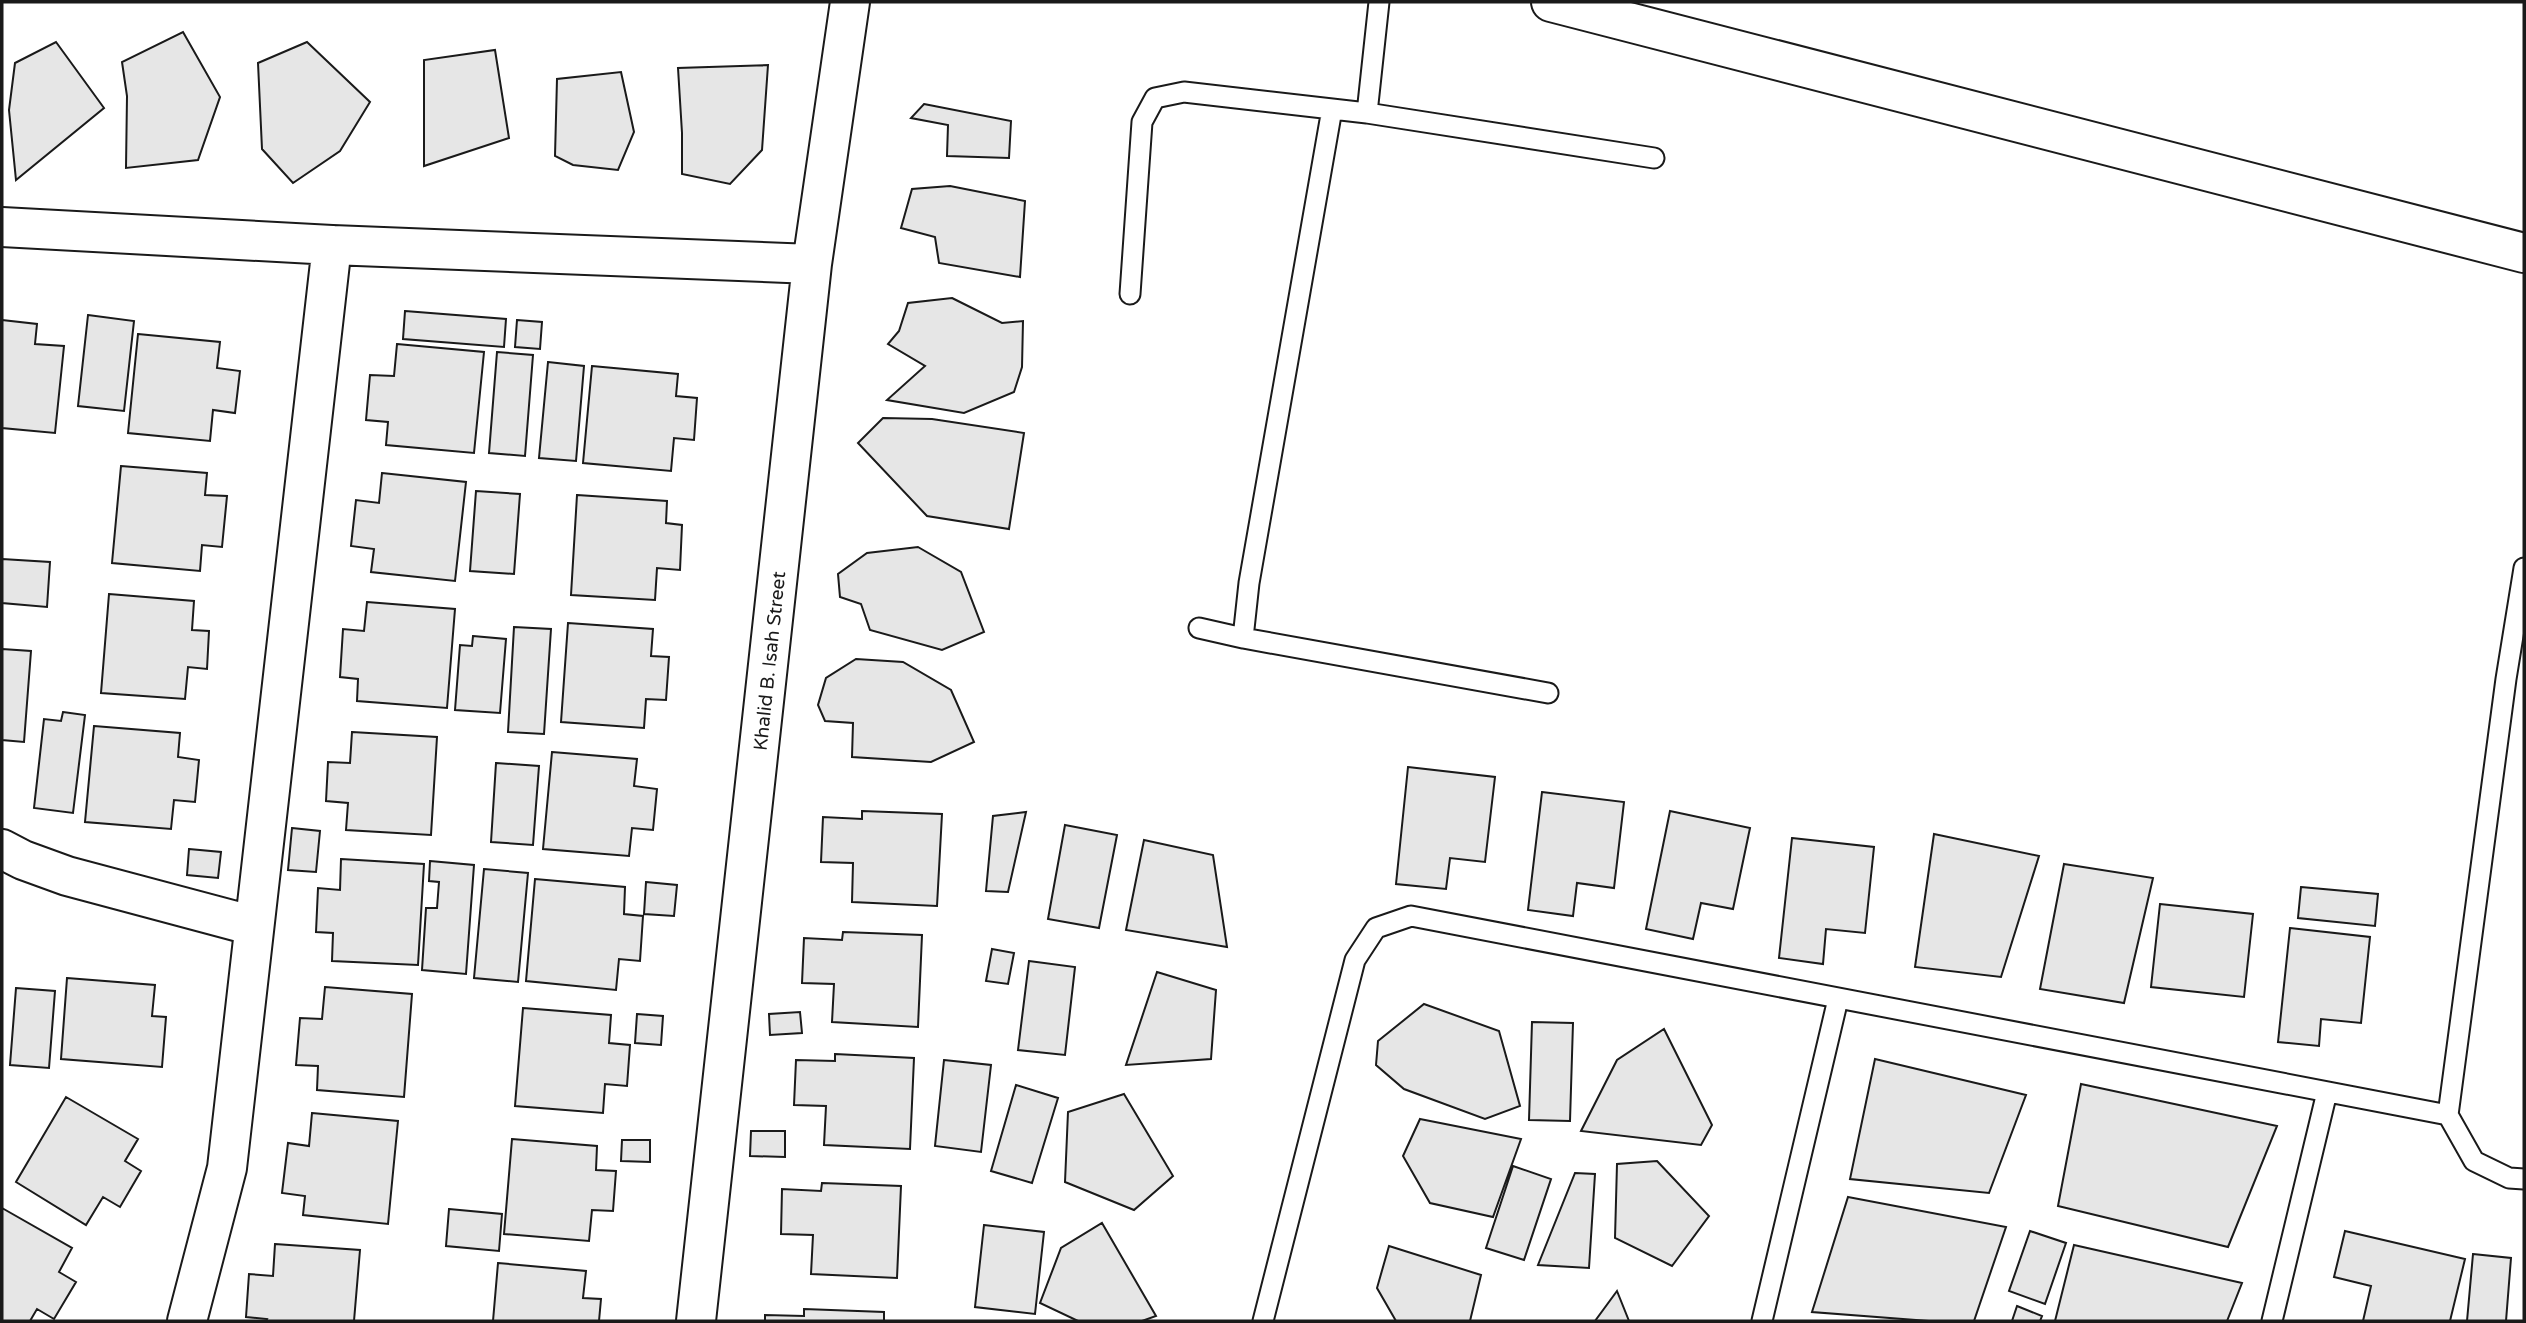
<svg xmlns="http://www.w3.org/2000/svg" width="2526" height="1323" viewBox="0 0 2526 1323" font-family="'Varela Round',sans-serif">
  <rect width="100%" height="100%" fill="#fff"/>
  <path fill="#e6e6e6" stroke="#1a1a1a" stroke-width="2" d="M 183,32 L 220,97 L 198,160 L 126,168 L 127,96 L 122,62 Z
    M 56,42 L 104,108 L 16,180 L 9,110 L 15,63 Z
    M 307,42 L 370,102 L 340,151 L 293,183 L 262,149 L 258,63 Z
    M 495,50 L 509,138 L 424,166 L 424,60 Z
    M 768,65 L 762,150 L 730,184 L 682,174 L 682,133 L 678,68 Z
    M 621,72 L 634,132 L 618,170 L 573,165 L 555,156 L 557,79 Z
    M 924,104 L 1011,121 L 1009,158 L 947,156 L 948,125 L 911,118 Z
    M 950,186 L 1025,201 L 1020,277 L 939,263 L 935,237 L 901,228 L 912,189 Z
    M 952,298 L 1002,323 L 1023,321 L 1022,367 L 1014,392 L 964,413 L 887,400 L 925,366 L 888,344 L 899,331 L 908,303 Z
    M 405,311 L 506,319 L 504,347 L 403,339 Z
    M 88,315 L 134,321 L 124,411 L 78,406 Z
    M 2,320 L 37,324 L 35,344 L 64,346 L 55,433 L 2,428 Z
    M 517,320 L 542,322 L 540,349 L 515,347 Z
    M 138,334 L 220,342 L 217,368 L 240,371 L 235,413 L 213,410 L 210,441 L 128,433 Z
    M 397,344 L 484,352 L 474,453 L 386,445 L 388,422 L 366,420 L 370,375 L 394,376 Z
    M 497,352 L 533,355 L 525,456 L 489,453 Z
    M 548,362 L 584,366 L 576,461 L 539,458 Z
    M 592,366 L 678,374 L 676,396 L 697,398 L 694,440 L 674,438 L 671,471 L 583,463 Z
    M 883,418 L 932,419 L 1024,433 L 1009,529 L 927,516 L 858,443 Z
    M 121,466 L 207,473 L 205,495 L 227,496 L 222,547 L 202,545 L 200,571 L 112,563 Z
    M 382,473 L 466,482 L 455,581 L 371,572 L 374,549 L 351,546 L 356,500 L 379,503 Z
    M 476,491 L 520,494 L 514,574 L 470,571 Z
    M 577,495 L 667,501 L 666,523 L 682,525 L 680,570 L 657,568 L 655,600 L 571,595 Z
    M 918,547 L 961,572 L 984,632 L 942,650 L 870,630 L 861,604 L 840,597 L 838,574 L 867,553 Z
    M 2,559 L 50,562 L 47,607 L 2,603 Z
    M 109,594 L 194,601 L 192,630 L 209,631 L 207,669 L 188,667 L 185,699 L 101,693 Z
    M 367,602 L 455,609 L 447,708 L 357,701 L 358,679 L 340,677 L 343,629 L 364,631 Z
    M 568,623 L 653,629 L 651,656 L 669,657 L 666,700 L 646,699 L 644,728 L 561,722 Z
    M 514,627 L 551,629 L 544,734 L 508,732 Z
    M 473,636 L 506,639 L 500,713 L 455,710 L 460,645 L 472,646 Z
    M 2,649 L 31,651 L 24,742 L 2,740 Z
    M 856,659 L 903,662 L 951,690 L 974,742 L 931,762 L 852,757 L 853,723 L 825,721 L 818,705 L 826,678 Z
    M 63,712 L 85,715 L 73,813 L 34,808 L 44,719 L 61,721 Z
    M 94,726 L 180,733 L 178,757 L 199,760 L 195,802 L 174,800 L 171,829 L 85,822 Z
    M 352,732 L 437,737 L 431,835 L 346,830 L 348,803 L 326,801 L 328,762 L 350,763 Z
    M 552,752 L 637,759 L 634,786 L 657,789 L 653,830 L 632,828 L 629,856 L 543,849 Z
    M 496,763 L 539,766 L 533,845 L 491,842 Z
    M 1408,767 L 1495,777 L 1485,862 L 1450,858 L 1446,889 L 1396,884 Z
    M 1542,792 L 1624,802 L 1614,888 L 1577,883 L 1573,916 L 1528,910 Z
    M 862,811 L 942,814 L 937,906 L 852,902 L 853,863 L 821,862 L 823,817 L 862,819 Z
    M 1670,811 L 1750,828 L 1733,909 L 1701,903 L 1693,939 L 1646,929 Z
    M 1026,812 L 1008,892 L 986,891 L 993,816 Z
    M 1065,825 L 1117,835 L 1099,928 L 1048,919 Z
    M 292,828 L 320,831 L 316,872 L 288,870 Z
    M 1934,834 L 2039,856 L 2001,977 L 1915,967 Z
    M 1792,838 L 1874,847 L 1865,933 L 1826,929 L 1823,964 L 1779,958 Z
    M 1144,840 L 1213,855 L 1227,947 L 1126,930 Z
    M 189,849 L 221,852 L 218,878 L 187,875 Z
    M 341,859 L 424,864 L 418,965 L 332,961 L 333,933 L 316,932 L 318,888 L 340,890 Z
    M 430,861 L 474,865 L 466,974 L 422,970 L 426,908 L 437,908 L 439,882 L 429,881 Z
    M 2064,864 L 2153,878 L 2124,1003 L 2040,989 Z
    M 484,869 L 528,873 L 518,982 L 474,978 Z
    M 535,879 L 625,887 L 624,914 L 643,916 L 640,961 L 619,959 L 616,990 L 526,981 Z
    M 646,882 L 677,885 L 674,916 L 644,914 Z
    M 2301,887 L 2378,894 L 2375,926 L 2298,918 Z
    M 2160,904 L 2253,914 L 2244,997 L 2151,987 Z
    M 2290,928 L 2370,937 L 2361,1023 L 2321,1019 L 2319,1046 L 2278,1042 Z
    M 843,932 L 922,935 L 918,1027 L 832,1022 L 834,984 L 802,983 L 804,938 L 842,940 Z
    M 992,949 L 1014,953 L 1008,984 L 986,981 Z
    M 1029,961 L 1075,967 L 1065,1055 L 1018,1050 Z
    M 1157,972 L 1216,990 L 1211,1059 L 1126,1065 Z
    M 67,978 L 155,985 L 152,1016 L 166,1017 L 162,1067 L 61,1059 Z
    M 325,987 L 412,994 L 404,1097 L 317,1090 L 318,1066 L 296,1065 L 300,1018 L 322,1019 Z
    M 16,988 L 55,991 L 49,1068 L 10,1065 Z
    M 1424,1004 L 1499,1031 L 1520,1106 L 1485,1119 L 1404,1089 L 1376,1065 L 1378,1041 Z
    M 523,1008 L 611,1015 L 609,1043 L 630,1045 L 627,1086 L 605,1084 L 603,1113 L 515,1106 Z
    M 800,1012 L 802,1033 L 770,1035 L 769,1014 Z
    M 637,1014 L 663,1016 L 661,1045 L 635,1043 Z
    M 1532,1022 L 1573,1023 L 1570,1121 L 1529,1120 Z
    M 1664,1029 L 1712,1125 L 1701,1145 L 1581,1131 L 1617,1060 Z
    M 835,1054 L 914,1058 L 910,1149 L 824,1145 L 826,1106 L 794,1105 L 796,1060 L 835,1061 Z
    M 1875,1059 L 2026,1095 L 1989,1193 L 1850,1179 Z
    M 944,1060 L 991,1065 L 981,1152 L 935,1146 Z
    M 2081,1084 L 2277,1126 L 2228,1247 L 2058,1206 Z
    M 1016,1085 L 1058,1098 L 1032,1183 L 991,1171 Z
    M 1124,1094 L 1173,1176 L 1134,1210 L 1065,1182 L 1068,1112 Z
    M 66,1097 L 138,1139 L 125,1161 L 141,1171 L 120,1207 L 103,1197 L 86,1225 L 16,1182 Z
    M 312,1113 L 398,1121 L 388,1224 L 303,1215 L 305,1196 L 282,1193 L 288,1143 L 309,1146 Z
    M 1420,1119 L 1521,1139 L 1493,1217 L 1430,1203 L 1403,1156 Z
    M 751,1131 L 785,1131 L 785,1157 L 750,1156 Z
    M 512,1139 L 597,1146 L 596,1170 L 616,1171 L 613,1211 L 592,1210 L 589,1241 L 504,1234 Z
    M 622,1140 L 650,1140 L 650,1162 L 621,1161 Z
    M 1657,1161 L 1709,1216 L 1672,1266 L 1615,1238 L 1617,1164 Z
    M 1513,1166 L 1551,1179 L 1524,1260 L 1486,1248 Z
    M 1575,1173 L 1595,1174 L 1589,1268 L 1538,1265 Z
    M 822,1183 L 901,1186 L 897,1278 L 811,1274 L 813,1235 L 781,1234 L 782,1189 L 821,1191 Z
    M 1848,1197 L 2006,1227 L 1974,1321 L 1929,1321 L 1812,1312 Z
    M 2,1208 L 72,1248 L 59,1272 L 76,1282 L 54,1319 L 37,1309 L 30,1321 L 2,1321 Z
    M 449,1209 L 502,1214 L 499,1251 L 446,1246 Z
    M 1102,1223 L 1156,1316 L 1142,1321 L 1078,1321 L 1040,1303 L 1061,1248 Z
    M 984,1225 L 1044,1232 L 1035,1314 L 975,1307 Z
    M 2030,1231 L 2066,1243 L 2045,1304 L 2009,1291 Z
    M 2345,1231 L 2465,1259 L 2450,1321 L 2363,1321 L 2371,1286 L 2334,1277 Z
    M 275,1244 L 360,1250 L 354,1321 L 266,1321 L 267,1319 L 246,1317 L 249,1274 L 273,1276 Z
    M 2074,1245 L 2242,1283 L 2227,1321 L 2055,1321 Z
    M 1389,1246 L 1481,1275 L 1470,1321 L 1396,1321 L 1377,1288 Z
    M 2473,1254 L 2511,1258 L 2506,1321 L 2467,1321 Z
    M 498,1263 L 586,1271 L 583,1298 L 601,1299 L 599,1321 L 493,1321 Z
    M 1617,1291 L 1629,1321 L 1595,1321 Z
    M 2017,1306 L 2042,1316 L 2040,1321 L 2012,1321 Z
    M 804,1309 L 884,1312 L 884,1321 L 765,1321 L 765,1315 L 804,1316 Z"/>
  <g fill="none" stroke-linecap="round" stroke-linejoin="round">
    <g stroke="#1a1a1a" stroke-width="23">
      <path id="service" d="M 1379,2 L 1367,113 L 1654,158
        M 1332,109 L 1249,583 L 1243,638 L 1548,693
        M 1130,294 L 1142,122 L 1155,98 L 1184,92 L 1367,113
        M 1199,628 L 1243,638
        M 2448,1115 L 2506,679 L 2524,568
        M 1263,1321 L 1355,960 L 1376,928 L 1411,916 L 2448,1115 L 2474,1161 L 2509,1178 L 2524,1179
        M 1762,1321 L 1838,999
        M 2272,1321 L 2327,1092"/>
    </g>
    <g stroke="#1a1a1a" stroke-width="42">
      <path id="minor" d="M 1551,2 L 2524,253
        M 2,227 L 332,245 L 812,264
        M 2,849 L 23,860 L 67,876 L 254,926
        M 187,1321 L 227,1168 L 332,245
        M 696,1321 L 812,264 L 850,2"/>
    </g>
    <use href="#service" stroke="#fff" stroke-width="19"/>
    <use href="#minor" stroke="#fff" stroke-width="38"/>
  </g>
  <g text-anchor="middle" stroke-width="5" stroke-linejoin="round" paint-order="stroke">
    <g font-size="19" fill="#1a1a1a" stroke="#fff">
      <text transform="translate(769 661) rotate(-84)" y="7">Khalid B. Isah Street</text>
    </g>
  </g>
  <rect width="2526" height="1323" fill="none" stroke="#1a1a1a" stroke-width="7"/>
</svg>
